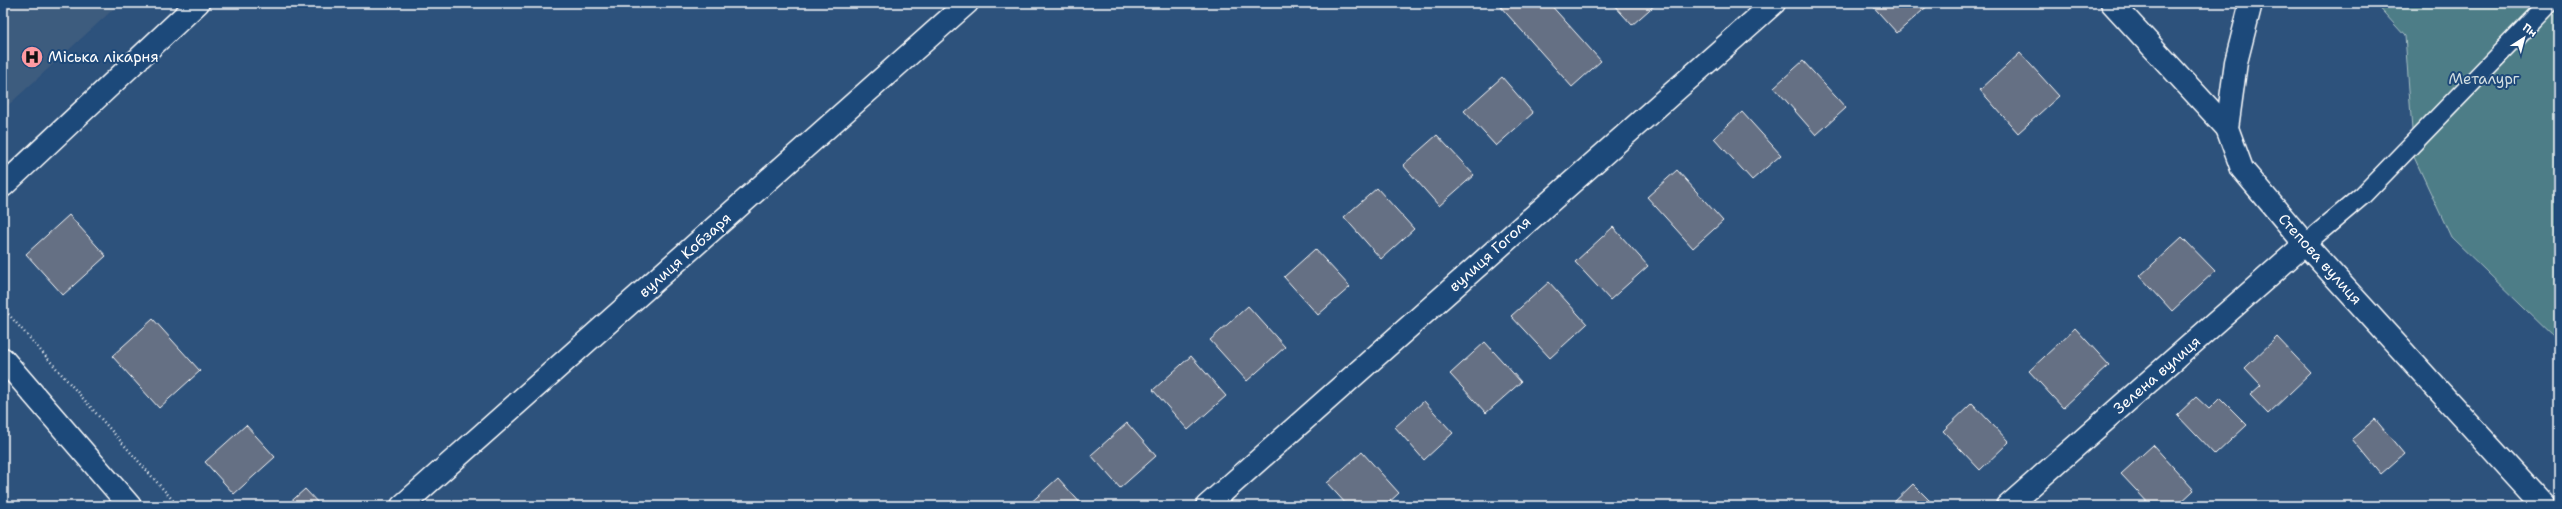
<svg xmlns="http://www.w3.org/2000/svg" width="2562" height="509" viewBox="0 0 2562 509" font-family="'Shantell Sans',sans-serif">
  <rect width="100%" height="100%" fill="#2d527c"/>
  <filter id="ink" filterUnits="userSpaceOnUse"><feTurbulence type="fractalNoise" baseFrequency=".025" numOctaves="2"/><feDisplacementMap in="SourceGraphic" scale="8" xChannelSelector="R" yChannelSelector="G"/><feConvolveMatrix kernelMatrix="1 2 1 2 8 2 1 2 1" color-interpolation-filters="sRGB"/></filter>
  <g filter="url(#ink)">
    <path fill="#3e5b7e" d="M 3,3 L 120,3 L 3,110 Z"/>
    <path fill="#4d7d87" stroke="#a6bec3" d="M 2375,3 L 2559,3 L 2559,342 L 2451,237 L 2414,157 L 2405,36 Z"/>
    <path fill="#657084" stroke="#fff" d="M 1502,3 L 1549,3 L 1601,61 L 1572,87 L 1499,5 Z
      M 1612,3 L 1657,3 L 1632,25 Z
      M 1870,3 L 1931,3 L 1897,33 Z
      M 2020,53 L 2059,96 L 2018,133 L 1980,90 Z
      M 1803,61 L 1846,108 L 1816,135 L 1774,87 Z
      M 1502,77 L 1533,113 L 1496,146 L 1464,111 Z
      M 1742,112 L 1781,155 L 1752,180 L 1714,138 Z
      M 1437,135 L 1474,175 L 1439,206 L 1403,165 Z
      M 1677,170 L 1723,221 L 1693,248 L 1647,197 Z
      M 1377,188 L 1414,229 L 1381,259 L 1344,217 Z
      M 69,215 L 106,256 L 63,295 L 26,254 Z
      M 1613,227 L 1648,266 L 1610,300 L 1575,262 Z
      M 2182,237 L 2215,271 L 2172,311 L 2140,276 Z
      M 1315,249 L 1350,287 L 1318,315 L 1284,277 Z
      M 1549,282 L 1587,324 L 1550,358 L 1511,316 Z
      M 1248,306 L 1285,347 L 1247,381 L 1210,340 Z
      M 153,319 L 200,371 L 159,408 L 112,356 Z
      M 2075,328 L 2109,365 L 2063,408 L 2029,371 Z
      M 2277,337 L 2311,373 L 2268,414 L 2250,395 L 2261,385 L 2245,368 Z
      M 1485,342 L 1521,382 L 1486,413 L 1450,374 Z
      M 1191,356 L 1226,396 L 1188,430 L 1153,390 Z
      M 2196,397 L 2209,409 L 2220,398 L 2247,425 L 2215,455 L 2177,415 Z
      M 1424,401 L 1453,433 L 1424,460 L 1395,427 Z
      M 1972,403 L 2009,442 L 1980,470 L 1943,431 Z
      M 2375,419 L 2404,454 L 2381,474 L 2352,439 Z
      M 1127,423 L 1156,456 L 1120,488 L 1091,455 Z
      M 246,425 L 275,457 L 234,494 L 205,462 Z
      M 2153,445 L 2194,490 L 2177,506 L 2151,506 L 2121,474 Z
      M 1362,452 L 1399,493 L 1385,506 L 1348,506 L 1327,483 Z
      M 1058,478 L 1083,506 L 1027,506 Z
      M 1913,484 L 1935,506 L 1890,506 Z
      M 305,489 L 321,506 L 286,506 Z"/>
    <g fill="none" stroke-linecap="round" stroke-linejoin="round">
      <g stroke="#fff" stroke-width="21">
        <path id="service" d="M 2305,244 L 2363,195 L 2549,3"/>
      </g>
      <g stroke="#fff" stroke-width="25">
        <path id="minor" d="M 2112,3 L 2227,128
          M 3,186 L 198,3
          M 3,359 L 130,506
          M 402,506 L 967,3
          M 1207,506 L 1774,3
          M 2008,506 L 2305,244"/>
      </g>
      <g stroke="#fff" stroke-width="25">
        <path id="tertiary" d="M 2251,3 L 2236,62 L 2227,128 L 2242,169 L 2305,244 L 2544,506"/>
      </g>
      <path stroke="#fff" stroke-width="2.5" stroke-dasharray="1 3" stroke-linecap="butt" d="M 3,308 L 178,506"/>
      <use href="#service" stroke="#1f4a7a" stroke-width="18"/>
      <use href="#minor" stroke="#1f4a7a" stroke-width="22"/>
      <use href="#tertiary" stroke="#1f4a7a" stroke-width="22"/>
    </g>
  </g>
  <defs>
    <g id="hospital-disc" transform="scale(1.15)"><circle r="9.5" fill="#ff9aa2" stroke="#1f4a7a"/><path d="M-5-5h3v3.5h4V-5h3V5h-3V1.5h-4V5h-3Z" fill="#111"/></g>
  </defs>
  <g fill-rule="evenodd">
    <use href="#hospital-disc" x="32" y="57"/>
  </g>
  <g text-anchor="middle" stroke-width="4" stroke-linejoin="round" paint-order="stroke">
    <g font-size="15" fill="#fff" stroke="#1f4a7a" text-anchor="start">
      <text x="48" y="62">Міська лікарня</text>
    </g>
    <g font-size="15" fill="#d2dee1" stroke="#1f4a7a">
      <text x="2484" y="84">Металург</text>
    </g>
    <g font-size="15" fill="#fff" stroke="#1f4a7a">
      <text transform="translate(1490 254) rotate(-42)" y="5">вулиця Гоголя</text>
      <text transform="translate(685 255) rotate(-42)" y="5">вулиця Кобзаря</text>
      <text transform="translate(2320 259) rotate(48)" y="5">Степова вулиця</text>
      <text transform="translate(2157 375) rotate(-41)" y="5">Зелена вулиця</text>
    </g>
  </g>
  <rect width="2562" height="509" fill="none" stroke="#1f4a7a" stroke-width="16"/>
  <rect x="8" y="8" width="2546" height="493" fill="none" stroke="#fff" stroke-width="1.5" filter="url(#ink)"/>
  <g transform="translate(2524 38) rotate(36)" stroke="#1f4a7a" stroke-width="3" paint-order="stroke">
  <path d="M0-3L7 15L0 10L-7 15Z" fill="#ffffff"/>
  <text y="-6" font-size="11" font-weight="bold" text-anchor="middle" fill="#ffffff">Пн</text>
  </g>
</svg>
